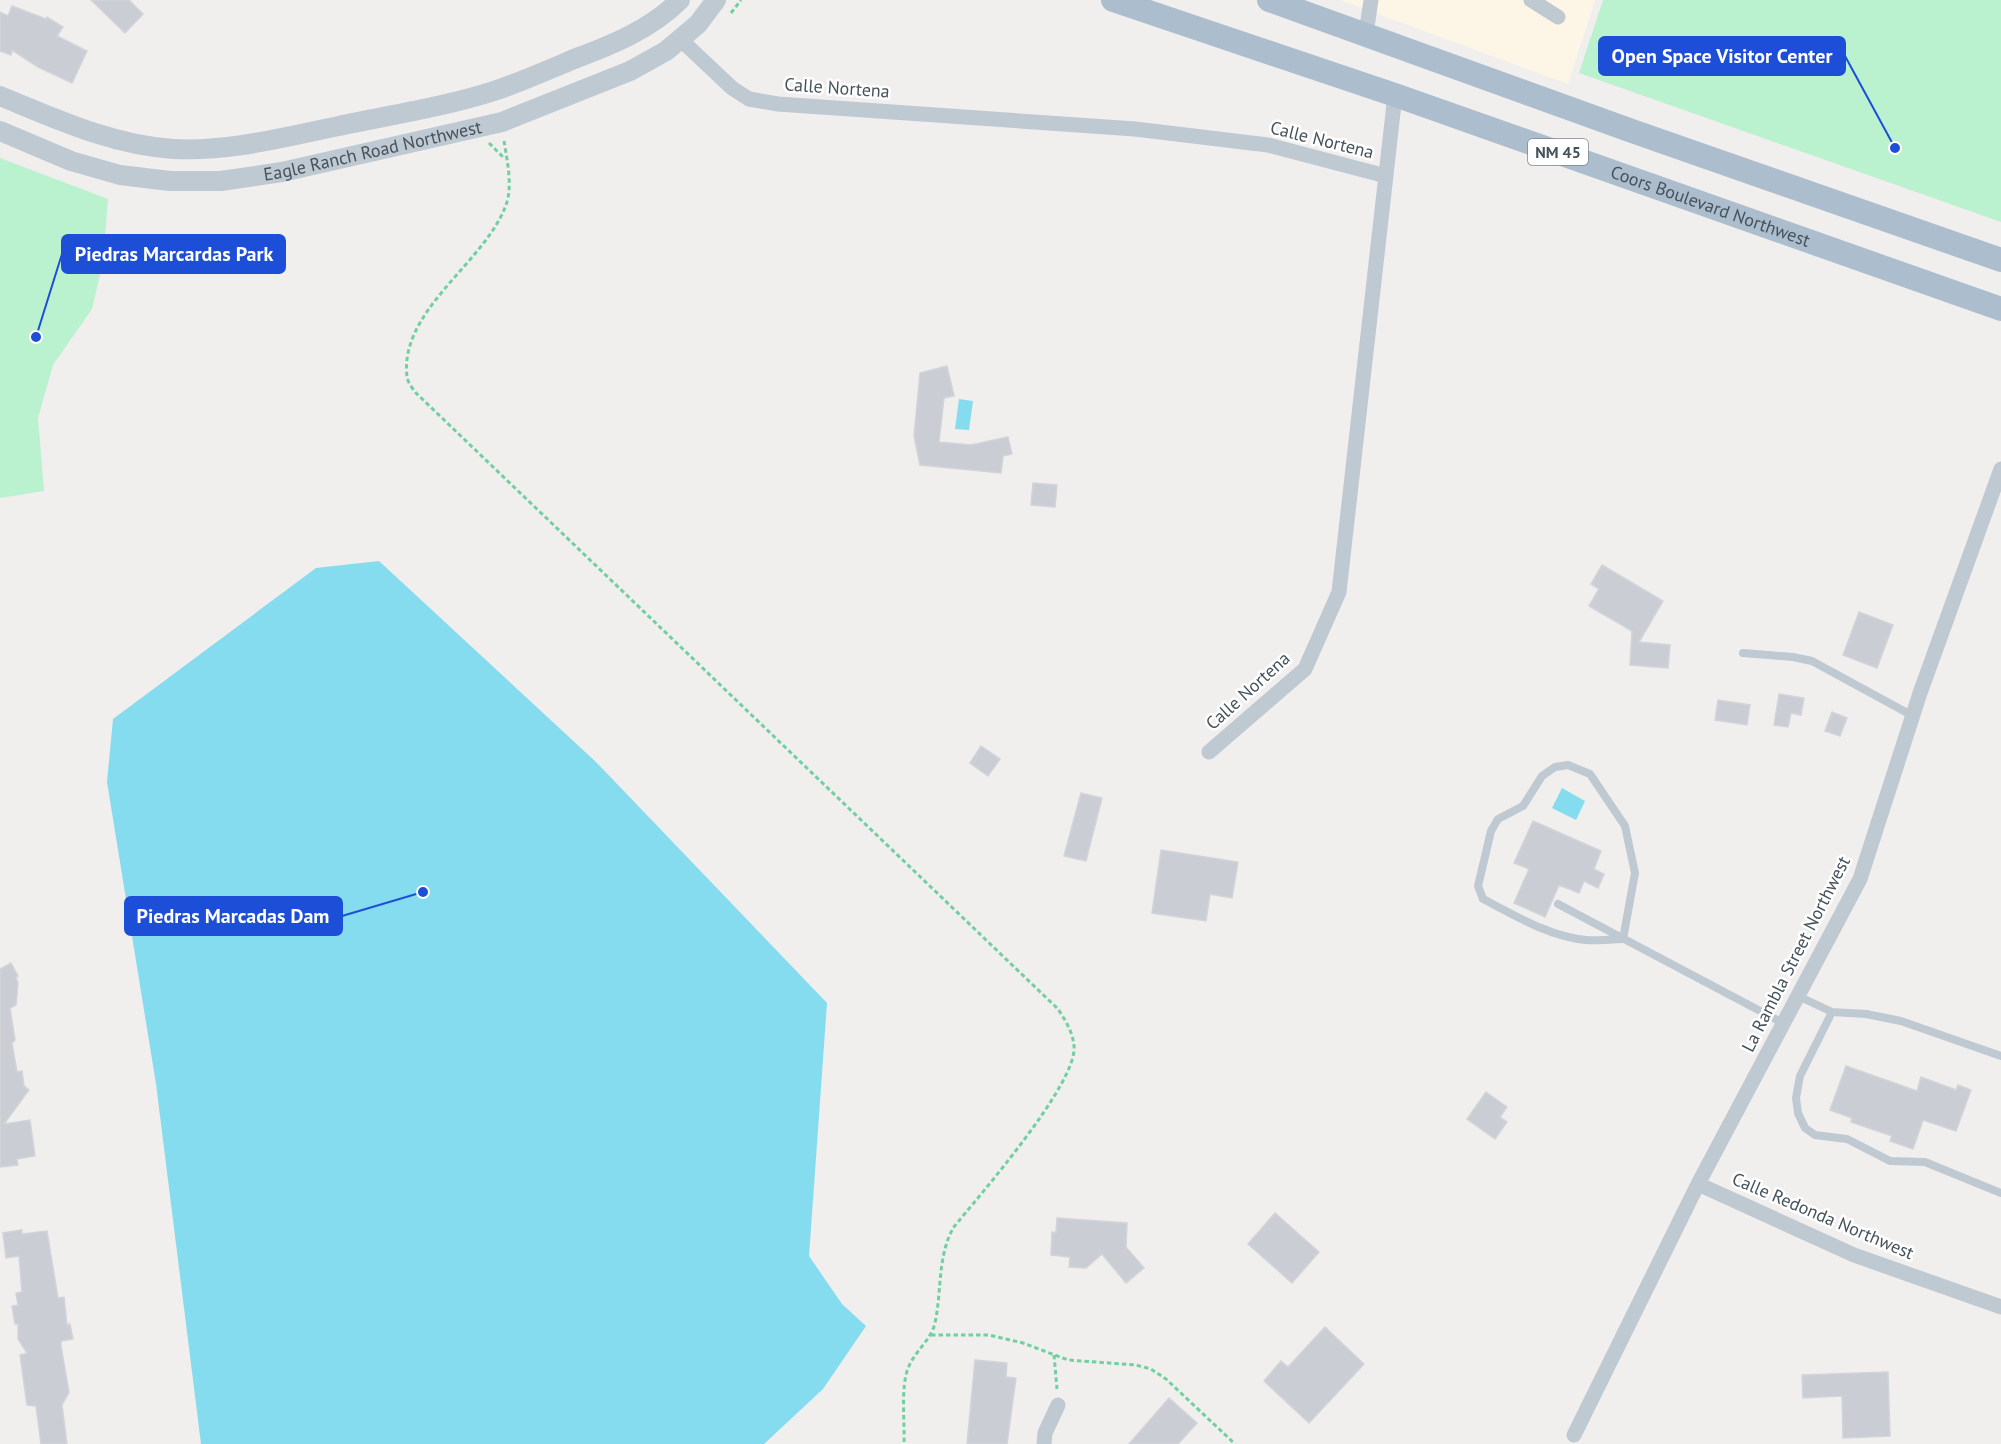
<svg xmlns="http://www.w3.org/2000/svg" width="2001" height="1444" viewBox="0 0 2001 1444" font-family="'PT Sans',sans-serif">
  <rect width="100%" height="100%" fill="#f1eeee"/>
  <path fill="#fdf6e6" d="M 1340,0 L 1595,0 L 1568,84 Z"/>
  <path fill="#baf1ce" d="M 1603,0 L 2001,0 L 2001,222 L 1579,73 Z
    M 0,158 L 108,199 L 103,262 L 92,309 L 53,365 L 38,418 L 44,491 L 0,498 Z"/>
  <path fill="#85dcef" d="M 959,399 L 973,401 L 969,430 L 955,429 Z
    M 379,561 L 596,762 L 827,1003 L 809,1256 L 842,1304 L 866,1326 L 823,1389 L 764,1444 L 201,1444 L 156,1084 L 107,782 L 113,719 L 316,568 Z
    M 1562,788 L 1585,801 L 1576,820 L 1552,808 Z"/>
  <path fill="#cacdd3" stroke="#d2d4da" stroke-width="1.5" d="M 91,0 L 129,0 L 143,14 L 125,33 Z
    M 12,6 L 46,19 L 47,17 L 63,27 L 57,36 L 87,51 L 72,83 L 38,67 L 12,50 L 11,55 L 0,51 L 0,12 L 8,16 Z
    M 947,366 L 954,396 L 944,398 L 939,442 L 971,445 L 1008,437 L 1012,454 L 1003,456 L 1001,473 L 920,465 L 914,436 L 920,373 Z
    M 1033,483 L 1057,485 L 1055,507 L 1031,505 Z
    M 1602,565 L 1663,601 L 1639,642 L 1670,645 L 1668,668 L 1630,665 L 1632,631 L 1589,606 L 1599,589 L 1591,584 Z
    M 1859,612 L 1893,625 L 1877,668 L 1843,655 Z
    M 1779,694 L 1804,698 L 1801,715 L 1791,713 L 1788,727 L 1774,725 Z
    M 1718,700 L 1750,705 L 1747,725 L 1715,720 Z
    M 1832,712 L 1847,718 L 1840,736 L 1825,731 Z
    M 981,746 L 1000,759 L 988,776 L 970,763 Z
    M 1081,793 L 1102,798 L 1086,861 L 1064,856 Z
    M 1533,821 L 1601,851 L 1594,869 L 1604,874 L 1598,888 L 1584,881 L 1579,893 L 1559,885 L 1545,917 L 1514,903 L 1529,869 L 1514,863 Z
    M 1161,850 L 1238,862 L 1232,898 L 1210,894 L 1206,921 L 1152,913 Z
    M 11,963 L 18,976 L 16,977 L 18,983 L 16,1005 L 10,1008 L 15,1040 L 12,1043 L 17,1072 L 22,1071 L 24,1086 L 29,1090 L 4,1124 L 30,1120 L 35,1156 L 17,1159 L 18,1165 L 0,1167 L 0,969 Z
    M 1846,1066 L 1917,1091 L 1921,1077 L 1956,1090 L 1958,1085 L 1971,1090 L 1956,1131 L 1923,1120 L 1913,1149 L 1890,1141 L 1892,1136 L 1851,1122 L 1852,1118 L 1830,1110 Z
    M 1486,1092 L 1507,1107 L 1500,1117 L 1507,1122 L 1495,1139 L 1467,1119 Z
    M 1275,1213 L 1319,1252 L 1292,1283 L 1248,1244 Z
    M 1057,1218 L 1127,1223 L 1126,1247 L 1144,1268 L 1126,1283 L 1102,1254 L 1086,1268 L 1069,1267 L 1070,1257 L 1051,1255 L 1052,1232 L 1056,1233 Z
    M 22,1230 L 22,1234 L 47,1231 L 58,1298 L 64,1297 L 67,1325 L 70,1324 L 73,1339 L 61,1341 L 61,1346 L 69,1392 L 62,1405 L 67,1444 L 41,1444 L 36,1406 L 27,1405 L 20,1355 L 27,1353 L 18,1339 L 18,1324 L 15,1324 L 12,1306 L 18,1305 L 16,1293 L 22,1292 L 19,1256 L 6,1258 L 3,1233 Z
    M 1325,1327 L 1364,1364 L 1309,1423 L 1264,1381 L 1281,1361 L 1288,1367 Z
    M 975,1360 L 1007,1363 L 1006,1377 L 1016,1378 L 1007,1444 L 967,1444 Z
    M 1888,1372 L 1890,1436 L 1843,1438 L 1842,1396 L 1803,1398 L 1802,1375 Z
    M 1169,1398 L 1197,1423 L 1178,1444 L 1129,1444 Z"/>
  <g fill="none" stroke-linecap="round" stroke-linejoin="round">
    <path stroke="#71d09f" stroke-width="3" stroke-dasharray="4.5 3" stroke-linecap="butt" d="M 731,13 L 741,0
      M 504,141 C 507,160 513,186 506,205 C 485,263 399,310 407,377 C 408,383 413,389 416,393 L 1058,1009 C 1065,1020 1073,1032 1074,1046 C 1078,1083 979,1196 953,1228 C 937,1259 942,1290 935,1323 C 931,1340 916,1350 909,1366 C 900,1386 905,1422 904,1444
      M 489,143 L 505,159
      M 931,1335 L 989,1335 L 1023,1343 L 1068,1360 L 1136,1365 L 1151,1369 L 1166,1379 L 1235,1444
      M 1054,1355 L 1057,1389"/>
    <path stroke="#bec9d1" stroke-width="8" d="M 1743,653 L 1793,657 L 1812,661 L 1913,716
      M 1568,765 L 1590,774 L 1625,826 L 1635,873 L 1623,939 C 1611,939 1598,941 1586,940 C 1550,937 1514,915 1483,899 L 1478,886 L 1491,831 L 1498,819 L 1523,806 L 1542,776 L 1555,767 Z
      M 1558,904 L 1783,1023
      M 1798,996 L 1832,1012 L 1866,1014 L 1901,1021 L 2001,1056
      M 1832,1012 L 1800,1076 L 1796,1098 L 1798,1113 L 1805,1128 L 1815,1135 L 1847,1139 L 1890,1161 L 1925,1162 L 2001,1193"/>
    <path stroke="#bec9d1" stroke-width="15" d="M 1531,0 L 1558,17
      M 1366,34 L 1371,0
      M 680,39 L 732,88 L 749,99 L 778,104 L 1135,129 L 1268,145 L 1386,176
      M 1209,752 L 1305,669 L 1339,592 L 1395,95
      M 1698,1184 L 1854,1255 L 2001,1307
      M 1574,1435 L 1698,1184 L 1860,879 L 1920,693 L 2001,469
      M 1044,1444 L 1045,1433 L 1058,1405"/>
    <g stroke="#bec9d1" stroke-width="20">
      <path d="M 0,96 C 56,119 112,145 173,149 C 229,152 284,137 339,126 C 390,115 444,107 494,91 C 521,82 548,70 574,59 C 612,45 651,29 680,0"/>
      <path id="s1" d="M 0,131 L 71,161 L 120,175 L 170,181 L 221,181 L 282,172 L 502,122 L 630,71 L 666,51 L 698,24 L 716,0"/>
    </g>
    <g stroke="#acbece" stroke-width="24">
      <path id="s2" d="M 1113,0 L 1395,95 L 2001,309"/>
      <path d="M 1269,0 L 1632,131 L 2001,260"/>
    </g>
  </g>
  <g text-anchor="middle" stroke-width="5" stroke-linejoin="round" paint-order="stroke">
    <rect fill="#fff" stroke="#7d868d" stroke-width="1.5" x="1528" y="139" width="60" height="26" rx="4.5"/>
    <g font-size="16" font-weight="bold" fill="#45525c">
      <text x="1558" y="158">NM 45</text>
    </g>
    <g font-size="18" fill="#45525c" stroke="#fff">
      <text transform="translate(837 88) rotate(4)" y="6">Calle Nortena</text>
      <text transform="translate(1322 140) rotate(14)" y="6">Calle Nortena</text>
      <text dy="6" stroke="none"><textPath href="#s1" startOffset="384">Eagle Ranch Road Northwest</textPath></text>
      <text dy="6" stroke="none"><textPath href="#s2" startOffset="632">Coors Boulevard Northwest</textPath></text>
      <text transform="translate(1248 691) rotate(-42)" y="6">Calle Nortena</text>
      <text transform="translate(1796 954) rotate(-63)" y="6">La Rambla Street Northwest</text>
      <text transform="translate(1823 1216) rotate(23)" y="6">Calle Redonda Northwest</text>
    </g>
  </g>
  <path fill="none" stroke="#1d4ed8" stroke-width="2" d="M1895 148L1845 56M36 337L62 254M423 892L342 916"/>
  <g fill="#1d4ed8" stroke="#fff" stroke-width="2">
    <circle cx="1895" cy="148" r="6"/>
    <circle cx="36" cy="337" r="6"/>
    <circle cx="423" cy="892" r="6"/>
  </g>
  <g fill="#1d4ed8" stroke="#1d4ed8" stroke-width="2">
    <rect x="1599" y="37" width="246" height="38" rx="6"/>
    <rect x="62" y="235" width="223" height="38" rx="6"/>
    <rect x="125" y="897" width="217" height="38" rx="6"/>
  </g>
  <g font-size="20" text-anchor="middle" font-weight="bold" fill="#fff">
    <text x="1722" y="63">Open Space Visitor Center</text>
    <text x="174" y="261">Piedras Marcardas Park</text>
    <text x="233" y="923">Piedras Marcadas Dam</text>
  </g>
</svg>
